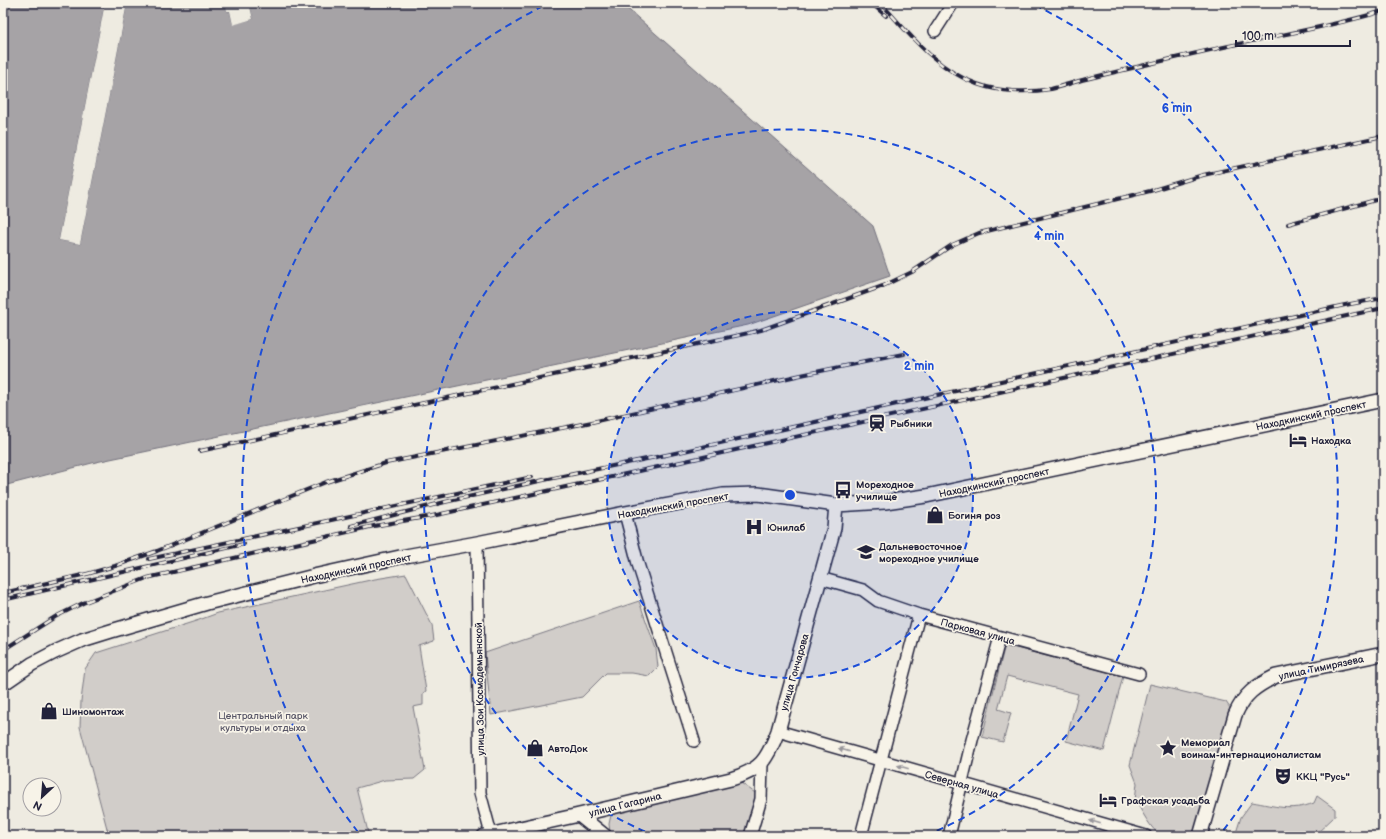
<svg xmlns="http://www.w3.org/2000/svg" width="1386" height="839" viewBox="0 0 1386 839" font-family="'Balsamiq Sans',sans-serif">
  <rect width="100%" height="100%" fill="#eeebe1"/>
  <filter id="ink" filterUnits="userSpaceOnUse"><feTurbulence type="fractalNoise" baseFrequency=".025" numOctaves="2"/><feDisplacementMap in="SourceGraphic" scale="8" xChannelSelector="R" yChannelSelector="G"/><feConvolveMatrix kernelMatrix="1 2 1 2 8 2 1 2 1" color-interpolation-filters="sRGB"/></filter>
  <g filter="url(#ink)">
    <path fill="#d1cdc9" stroke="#7a7882" d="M 406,574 L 432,625 L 434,641 L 419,646 L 426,691 L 423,693 L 423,705 L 413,707 L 425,770 L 414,779 L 385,780 L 357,788 L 369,836 L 109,836 L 80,727 L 81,701 L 85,669 L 96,653 L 199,620 L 218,613 L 375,579 Z
      M 639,601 L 656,649 L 658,667 L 649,676 L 632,673 L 606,673 L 582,697 L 491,715 L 485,653 Z
      M 1005,645 L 1123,676 L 1104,751 L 1066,741 L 1078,694 L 1007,676 L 998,709 L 1011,713 L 1003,742 L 982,737 Z
      M 1150,684 L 1226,702 L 1230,708 L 1193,836 C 1183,836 1170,838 1161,835 C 1151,831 1141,809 1135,800 L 1137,783 L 1130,765 Z
      M 741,783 L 758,795 L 747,836 L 624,836 L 610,832 L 609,824 L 611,815 L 619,811 Z
      M 1317,796 L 1335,809 L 1335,816 L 1314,836 L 1235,836 L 1241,817 L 1252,802 C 1276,806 1290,812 1314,803 Z"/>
    <path fill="#a6a3a6" stroke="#716f7b" d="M 3,3 L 105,3 L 59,240 L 80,244 L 127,3 L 225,3 L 227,11 L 230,11 L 233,24 L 253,19 L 249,3 L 621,3 L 873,226 L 890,276 L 748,325 L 96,462 L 3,486 Z"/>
    <path fill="#eeebe1" d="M 105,3 L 107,3 L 61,238 L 79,242 L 125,3 L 127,3 L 80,244 L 59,240 Z
      M 225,3 L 227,3 L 229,9 L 232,10 L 235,22 L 251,18 L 247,3 L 249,3 L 253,19 L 233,25 L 230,11 L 227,11 Z"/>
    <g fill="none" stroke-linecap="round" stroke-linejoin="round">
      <g stroke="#22223b" stroke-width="14">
        <path id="minor" d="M 935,31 L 953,3
          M 625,513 L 638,564 L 694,741
          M 477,543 L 480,793 L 491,834
          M 820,578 L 863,590 L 878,601 L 919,615 L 1139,674
          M 778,731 L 1146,836
          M 750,836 L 761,799 L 762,763
          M 861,836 L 919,615
          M 949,836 L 972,740 L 1000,637"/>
      </g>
      <g stroke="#22223b" stroke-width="16">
        <path id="major" d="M 3,684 L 32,664 L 55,652 L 82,640 L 111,631 L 207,603 L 318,575 L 400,557 L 477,543 L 625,513 L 723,495 L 758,494 L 836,505 L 885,502 L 926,496 L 1383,400
          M 579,815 L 605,836
          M 484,836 L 579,815 L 731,779 C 761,770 767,760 778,731 L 834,528 L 836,505
          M 1200,836 L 1235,715 C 1244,694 1256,686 1276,676 L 1383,654"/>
      </g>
      <use href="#minor" stroke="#f7f3e8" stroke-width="11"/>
      <use href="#major" stroke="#f7f3e8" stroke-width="13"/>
      <g stroke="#22223b" stroke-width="4">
        <path id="rail" d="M 871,3 L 886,16
          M 881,3 C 908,33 937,70 977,84 C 999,92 1027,93 1051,89 C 1063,86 1074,82 1086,79 C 1132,68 1178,57 1224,47 C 1277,35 1331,27 1383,11
          M 1288,224 L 1383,198
          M 200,451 L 744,334 L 761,330 L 883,286 L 912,272 L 952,245 L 979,233 L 1150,191 L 1203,175 L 1383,136
          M 351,526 L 445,502 L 544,480 L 666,455 L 1345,305 L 1383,298
          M 149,559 L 532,477
          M 87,574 L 115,566 L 157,551 L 326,482 L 386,463 L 592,422 L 801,375 L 904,354
          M 3,593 L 91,573
          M 3,600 L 244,544
          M 3,650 L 55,617 L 83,603 L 147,578 L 374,526 L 432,516 L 667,465 L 1383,308"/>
      </g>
      <use href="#rail" stroke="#f7f3e8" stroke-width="2.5" stroke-dasharray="8" stroke-linecap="butt"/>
    </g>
    <defs><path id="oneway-solid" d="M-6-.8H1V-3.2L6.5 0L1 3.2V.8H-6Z"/></defs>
    <g fill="#97959a">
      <use href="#oneway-solid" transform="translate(844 750) rotate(-164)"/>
      <use href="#oneway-solid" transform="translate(903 767) rotate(-164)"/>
      <use href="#oneway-solid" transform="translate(1095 822) rotate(-164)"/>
    </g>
  </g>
  <circle cx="790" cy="495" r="183" fill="#1d4ed8" fill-opacity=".12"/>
  <g fill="none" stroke="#1d4ed8" stroke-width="2" stroke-dasharray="7 5">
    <circle cx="790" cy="495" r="183"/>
    <path d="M656 836A366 366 0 1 1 924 836"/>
    <path d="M358 832A548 548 0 0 1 545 5M1035 5A548 548 0 0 1 1222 832"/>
  </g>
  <defs>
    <g id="station-bare" transform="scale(1.38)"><path d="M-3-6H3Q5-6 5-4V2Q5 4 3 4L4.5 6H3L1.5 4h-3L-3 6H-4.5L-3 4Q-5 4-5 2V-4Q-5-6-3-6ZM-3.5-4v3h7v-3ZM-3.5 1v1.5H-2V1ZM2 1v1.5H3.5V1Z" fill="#22223b" stroke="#f7f3e8" stroke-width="2.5" paint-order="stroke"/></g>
    <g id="hotel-bare" transform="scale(1.38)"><path d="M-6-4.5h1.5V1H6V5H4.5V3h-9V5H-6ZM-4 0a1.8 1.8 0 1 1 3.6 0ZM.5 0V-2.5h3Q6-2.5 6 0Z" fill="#22223b" stroke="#f7f3e8" stroke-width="2.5" paint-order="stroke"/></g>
    <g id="bus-bare" transform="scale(1.38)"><path d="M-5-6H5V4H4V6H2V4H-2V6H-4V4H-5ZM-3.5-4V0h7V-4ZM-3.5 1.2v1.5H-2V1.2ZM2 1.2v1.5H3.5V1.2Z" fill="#22223b" stroke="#f7f3e8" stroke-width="2.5" paint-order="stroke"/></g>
    <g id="shop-bare" transform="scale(1.38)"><path d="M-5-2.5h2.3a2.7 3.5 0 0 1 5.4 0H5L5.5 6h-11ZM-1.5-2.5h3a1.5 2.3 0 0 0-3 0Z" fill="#22223b" stroke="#f7f3e8" stroke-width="2.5" paint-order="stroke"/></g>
    <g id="hospital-bare" transform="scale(1.38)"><path d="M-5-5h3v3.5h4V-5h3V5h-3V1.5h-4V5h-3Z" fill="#22223b" stroke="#f7f3e8" stroke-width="2.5" paint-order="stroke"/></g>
    <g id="university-bare" transform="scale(1.38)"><path d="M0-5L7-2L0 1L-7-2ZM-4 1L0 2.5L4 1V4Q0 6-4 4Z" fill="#22223b" stroke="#f7f3e8" stroke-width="2.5" paint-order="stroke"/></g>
    <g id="sight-bare" transform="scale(1.38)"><path d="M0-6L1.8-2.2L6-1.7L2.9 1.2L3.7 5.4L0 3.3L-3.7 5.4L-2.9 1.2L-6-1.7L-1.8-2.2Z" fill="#22223b" stroke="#f7f3e8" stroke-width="2.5" paint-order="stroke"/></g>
    <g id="theatre-bare" transform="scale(1.38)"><path d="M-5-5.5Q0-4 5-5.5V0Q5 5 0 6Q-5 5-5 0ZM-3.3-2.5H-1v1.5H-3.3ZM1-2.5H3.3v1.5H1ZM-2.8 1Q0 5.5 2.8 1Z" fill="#22223b" stroke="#f7f3e8" stroke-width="2.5" paint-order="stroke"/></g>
  </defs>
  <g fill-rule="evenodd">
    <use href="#station-bare" x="877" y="423"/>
    <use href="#hotel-bare" x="1298" y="440"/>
    <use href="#bus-bare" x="843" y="490"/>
    <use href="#shop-bare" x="935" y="515"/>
    <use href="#hospital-bare" x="754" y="527"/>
    <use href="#university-bare" x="866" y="552"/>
    <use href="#shop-bare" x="49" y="711"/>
    <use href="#shop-bare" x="535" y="748"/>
    <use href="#sight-bare" x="1168" y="748"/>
    <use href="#theatre-bare" x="1283" y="776"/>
    <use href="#hotel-bare" x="1108" y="800"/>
  </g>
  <g text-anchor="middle" stroke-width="3.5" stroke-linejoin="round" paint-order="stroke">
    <g font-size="10" fill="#22223b" stroke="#f7f3e8">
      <text transform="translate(1311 415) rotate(-12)" y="4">Находкинский проспект</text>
      <text transform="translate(994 482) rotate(-12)" y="4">Находкинский проспект</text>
      <text transform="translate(673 505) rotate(-10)" y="4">Находкинский проспект</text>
      <text transform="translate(356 568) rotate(-12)" y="4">Находкинский проспект</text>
      <text transform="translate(978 631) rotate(15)" y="4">Парковая улица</text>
      <text transform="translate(1321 667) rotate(-12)" y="4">улица Тимирязева</text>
      <text transform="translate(794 672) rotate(-74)" y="4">улица Гончарова</text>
      <text transform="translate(479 689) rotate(-91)" y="4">улица Зои Космодемьянской</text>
      <text transform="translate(962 784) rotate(16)" y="4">Северная улица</text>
      <text transform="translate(625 804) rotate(-14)" y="4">улица Гагарина</text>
    </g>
    <g font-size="10" font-weight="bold" fill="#22223b" stroke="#f7f3e8" text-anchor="start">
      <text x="890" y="427">Рыбники</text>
      <text x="1311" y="444">Находка</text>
      <text x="856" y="488">Мореходное<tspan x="856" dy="12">училище</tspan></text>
      <text x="948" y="519">Богиня роз</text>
      <text x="767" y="531">Юнилаб</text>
      <text x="879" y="550">Дальневосточное<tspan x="879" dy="12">мореходное училище</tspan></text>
      <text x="62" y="715">Шиномонтаж</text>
      <text x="1181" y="746">Мемориал<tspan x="1181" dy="12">воинам-интернационалистам</tspan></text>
      <text x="548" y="752">АвтоДок</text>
      <text x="1296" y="780">ККЦ "Русь"</text>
      <text x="1121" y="804">Графская усадьба</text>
    </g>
    <g font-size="10" fill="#575566" stroke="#f7f3e8">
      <text x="263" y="719">Центральный парк<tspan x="263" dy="12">культуры и отдыха</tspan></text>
    </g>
  </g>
  <circle cx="790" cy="495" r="6" fill="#1d4ed8" stroke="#f7f3e8" stroke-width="2"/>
  <g font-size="12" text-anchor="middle" font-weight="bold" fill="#1d4ed8" stroke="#f7f3e8" stroke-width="3.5" stroke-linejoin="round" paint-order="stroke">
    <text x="1177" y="112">6 min</text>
    <text x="1049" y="240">4 min</text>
    <text x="919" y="370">2 min</text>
  </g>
  <rect width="1386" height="839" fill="none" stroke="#f7f3e8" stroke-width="16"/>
  <rect x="8" y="8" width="1370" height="823" fill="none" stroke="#22223b" stroke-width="1.5" filter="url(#ink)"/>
  <g transform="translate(42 797) rotate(206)"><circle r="19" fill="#f7f3e8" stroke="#a29fa3"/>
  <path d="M0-3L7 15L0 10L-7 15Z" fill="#22223b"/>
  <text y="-6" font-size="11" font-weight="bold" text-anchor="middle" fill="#22223b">N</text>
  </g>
  <path d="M1236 40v6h114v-6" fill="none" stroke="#22223b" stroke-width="2"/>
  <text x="1242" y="40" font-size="12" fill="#22223b" stroke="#f7f3e8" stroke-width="3" paint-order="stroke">100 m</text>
</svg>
